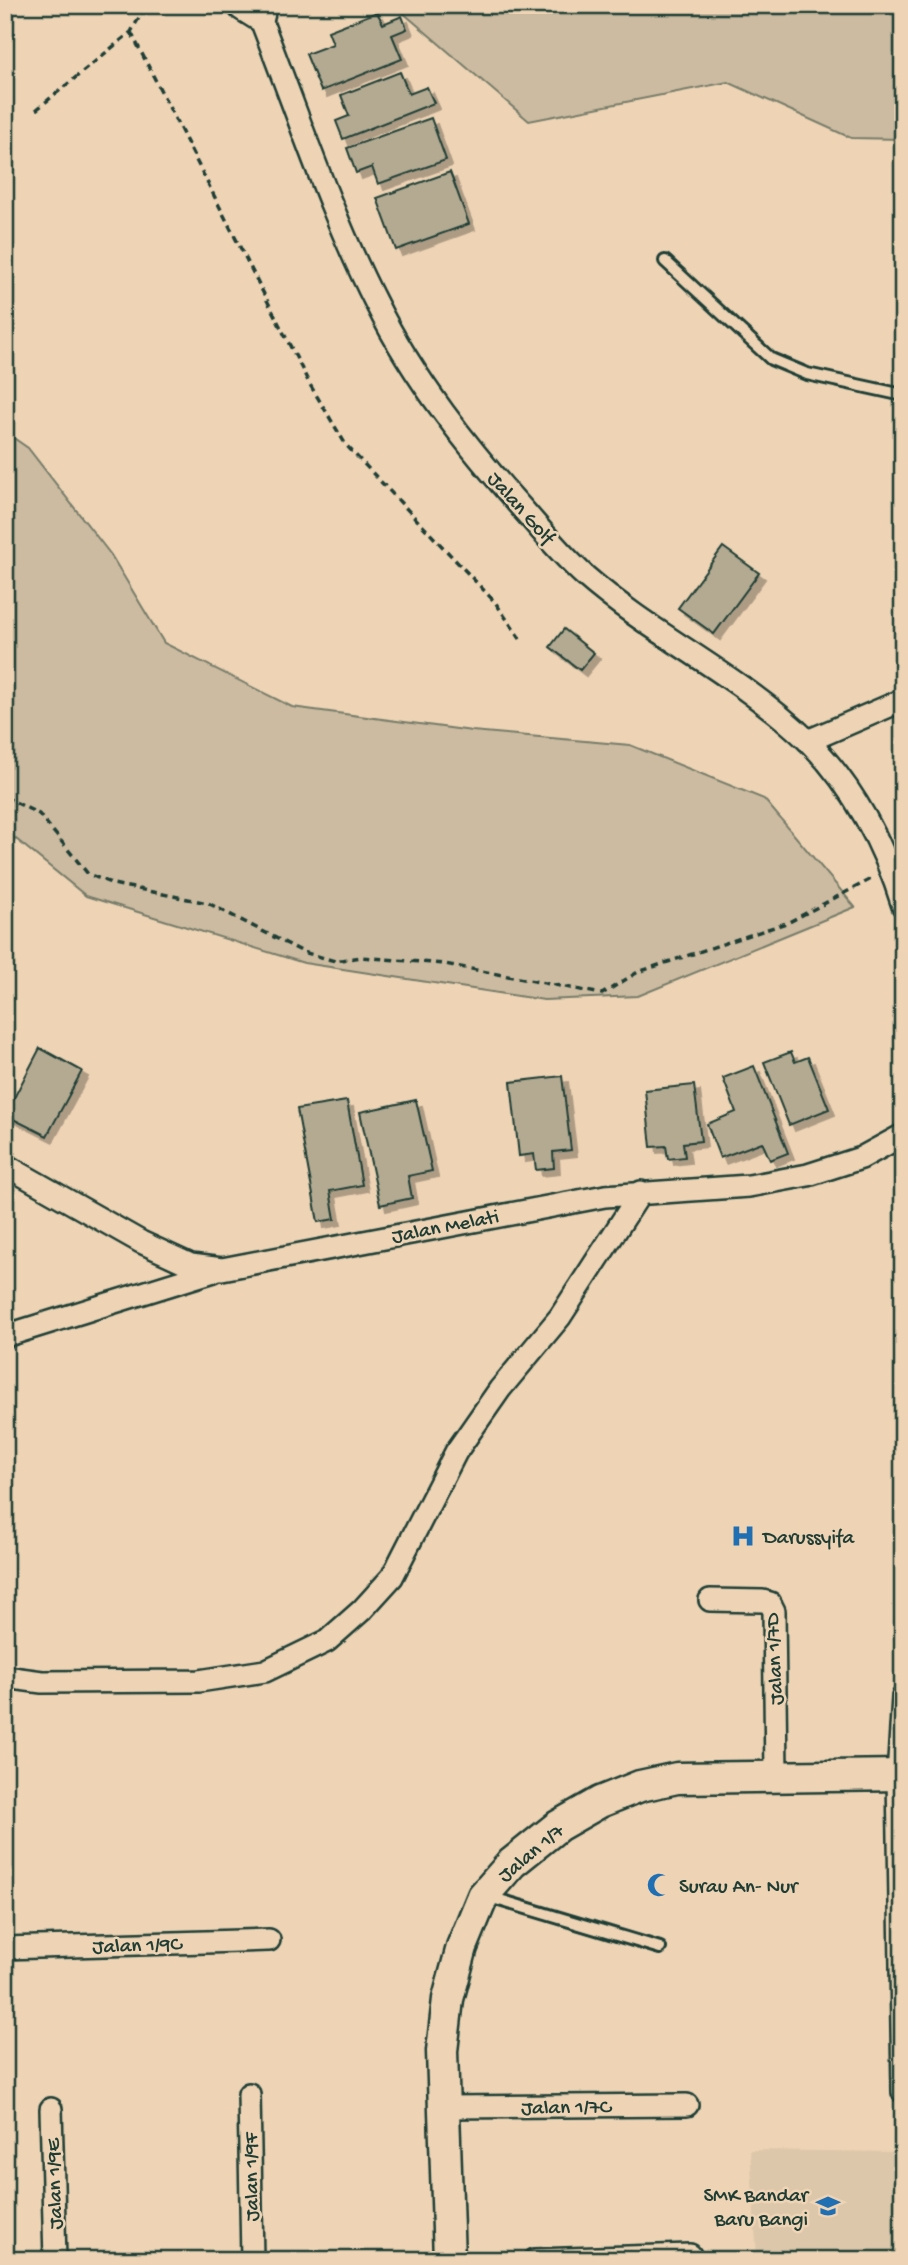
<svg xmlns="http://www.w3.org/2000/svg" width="908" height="2265" viewBox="0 0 908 2265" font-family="'Gochi Hand',sans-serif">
  <defs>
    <filter id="shadow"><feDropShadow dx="6" dy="6" stdDeviation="0" flood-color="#0004"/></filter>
  </defs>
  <rect width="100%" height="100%" fill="#eed4b5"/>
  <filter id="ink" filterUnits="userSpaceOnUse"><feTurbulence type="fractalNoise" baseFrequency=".0143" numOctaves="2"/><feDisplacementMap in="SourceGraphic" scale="14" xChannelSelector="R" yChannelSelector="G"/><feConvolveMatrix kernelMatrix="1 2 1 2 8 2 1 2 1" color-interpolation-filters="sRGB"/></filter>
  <g filter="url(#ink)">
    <path fill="#ddc7aa" d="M 750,2150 L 903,2152 L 903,2260 L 757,2260 Z"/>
    <path fill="#ccbba0" stroke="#767c6a" stroke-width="2" d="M 394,5 L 903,5 L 903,139 L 851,138 L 728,82 L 529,121 Z
      M 5,432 L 28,448 L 111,555 L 164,643 L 292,707 L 472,731 L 630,745 L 764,799 L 855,907 L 638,996 L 544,1000 L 304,963 L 86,896 L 5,830 Z"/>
    <path fill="#b4aa91" stroke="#1f3d34" stroke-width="2" filter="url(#shadow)" d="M 377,12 L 383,24 L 402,16 L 407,29 L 392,35 L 402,59 L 321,91 L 306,54 L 333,44 L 328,31 Z
      M 400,72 L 409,94 L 427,87 L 434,103 L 343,139 L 336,121 L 349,116 L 341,95 Z
      M 431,118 L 446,160 L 378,184 L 372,167 L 356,173 L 347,148 Z
      M 450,172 L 469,224 L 396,250 L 377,198 Z
      M 723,547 L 759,573 L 714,634 L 678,608 Z
      M 564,629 L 594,653 L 580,670 L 550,647 Z
      M 40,1048 L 82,1071 L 47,1136 L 5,1115 Z
      M 791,1052 L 795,1062 L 808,1057 L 829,1109 L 789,1125 L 764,1062 Z
      M 754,1066 L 788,1153 L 770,1160 L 762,1142 L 720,1158 L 707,1124 L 736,1112 L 723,1078 Z
      M 562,1076 L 571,1150 L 553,1152 L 554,1168 L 536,1170 L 534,1154 L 519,1156 L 511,1082 Z
      M 694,1085 L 701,1141 L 683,1143 L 685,1157 L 668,1159 L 666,1146 L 651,1147 L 645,1090 Z
      M 416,1100 L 432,1171 L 408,1176 L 412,1198 L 380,1205 L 360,1112 Z
      M 347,1101 L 362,1185 L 330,1191 L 335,1219 L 318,1222 L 297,1109 Z"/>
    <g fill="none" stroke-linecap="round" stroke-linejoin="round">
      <g stroke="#1f3d34" stroke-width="16">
        <path id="lane" d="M 665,261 L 771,359 L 807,374 L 903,395
          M 486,1896 L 660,1948"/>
      </g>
      <g stroke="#1f3d34" stroke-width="26">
        <path id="street" d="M 259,15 C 297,111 329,211 376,303 C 414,380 470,450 527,514 C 545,535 565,558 585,576 C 655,637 741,676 808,741 C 853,785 885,847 903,906
          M 808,741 L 903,700
          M 5,1165 L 141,1242 L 191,1265 L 222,1269 L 605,1196 L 749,1186 L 808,1175 L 861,1158 L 903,1135
          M 5,1336 L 214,1271
          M 710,1600 L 763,1601 L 770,1603 L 774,1611 L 776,1775
          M 5,1677 L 42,1682 L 199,1681 L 265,1671 L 327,1641 L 362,1610 L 392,1577 L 456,1452 L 500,1389 L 560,1317 L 641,1192
          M 903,1697 L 898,1775 L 903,2092
          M 5,1948 L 269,1940
          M 249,2094 L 252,2260
          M 445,2107 L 687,2105
          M 51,2109 L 55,2260
          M 535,2260 L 690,2255"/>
      </g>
      <g stroke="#1f3d34" stroke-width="35">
        <path id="secondary" d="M 243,5 L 259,15 L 260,5
          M 449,2260 L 442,2051 L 448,1999 L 462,1947 L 483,1896 L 512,1863 L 558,1826 L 600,1802 L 640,1786 L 677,1778 L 903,1775"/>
      </g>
      <path stroke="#1f3d34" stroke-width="3.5" stroke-dasharray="7 5" stroke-linecap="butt" d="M 131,32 L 309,383 L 346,445 L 495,602 L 521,640
        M 36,110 L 131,32 L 146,5
        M 5,797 L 39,814 L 88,874 L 113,884 L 208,903 L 303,952 L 335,961 L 361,957 L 445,964 L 602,994 L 638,972 L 789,922 L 873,878"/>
      <use href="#lane" stroke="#eed4b5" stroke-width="10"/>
      <use href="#street" stroke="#eed4b5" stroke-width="21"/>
      <use href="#secondary" stroke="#eed4b5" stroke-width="30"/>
    </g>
  </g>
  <defs>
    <g id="hospital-bare" transform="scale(1.89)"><path d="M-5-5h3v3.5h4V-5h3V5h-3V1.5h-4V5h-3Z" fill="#1f6fb2" stroke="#eed4b5" stroke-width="2.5" paint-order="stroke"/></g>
    <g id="mosque-bare" transform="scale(1.89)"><path d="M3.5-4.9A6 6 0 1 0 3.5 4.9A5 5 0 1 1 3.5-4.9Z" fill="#1f6fb2" stroke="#eed4b5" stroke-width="2.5" paint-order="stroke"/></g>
    <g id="school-bare" transform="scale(1.89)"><path d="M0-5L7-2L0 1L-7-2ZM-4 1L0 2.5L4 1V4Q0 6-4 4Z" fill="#1f6fb2" stroke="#eed4b5" stroke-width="2.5" paint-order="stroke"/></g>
  </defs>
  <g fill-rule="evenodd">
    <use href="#hospital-bare" x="743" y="1536"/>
    <use href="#mosque-bare" x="659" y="1885"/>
    <use href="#school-bare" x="828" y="2206"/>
  </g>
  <g text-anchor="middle" stroke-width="5" stroke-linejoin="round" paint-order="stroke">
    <g font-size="21" fill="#1f3d34" stroke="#eed4b5">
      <text transform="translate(522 507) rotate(48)" y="7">Jalan Golf</text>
      <text transform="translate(445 1225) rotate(-11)" y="7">Jalan Melati</text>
      <text transform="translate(773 1659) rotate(-93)" y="7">Jalan 1/7D</text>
      <text transform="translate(530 1852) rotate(-40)" y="7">Jalan 1/7</text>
      <text transform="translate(137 1944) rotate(-2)" y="7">Jalan 1/9C</text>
      <text transform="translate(566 2106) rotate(-1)" y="7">Jalan 1/7C</text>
      <text transform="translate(250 2177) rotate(-91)" y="7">Jalan 1/9F</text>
      <text transform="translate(53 2184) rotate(-92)" y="7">Jalan 1/9E</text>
    </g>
    <g font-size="21" fill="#1f3d34" stroke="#eed4b5" text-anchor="start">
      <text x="763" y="1543">Darussyifa</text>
      <text x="679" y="1892">Surau An- Nur</text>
      <text x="808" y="2201" text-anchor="end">SMK Bandar<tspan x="808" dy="24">Baru Bangi</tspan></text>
    </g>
  </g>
  <rect width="908" height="2265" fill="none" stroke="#eed4b5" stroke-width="28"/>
  <rect x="14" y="14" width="880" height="2237" fill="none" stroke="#1f3d34" stroke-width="2.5" filter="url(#ink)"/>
</svg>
